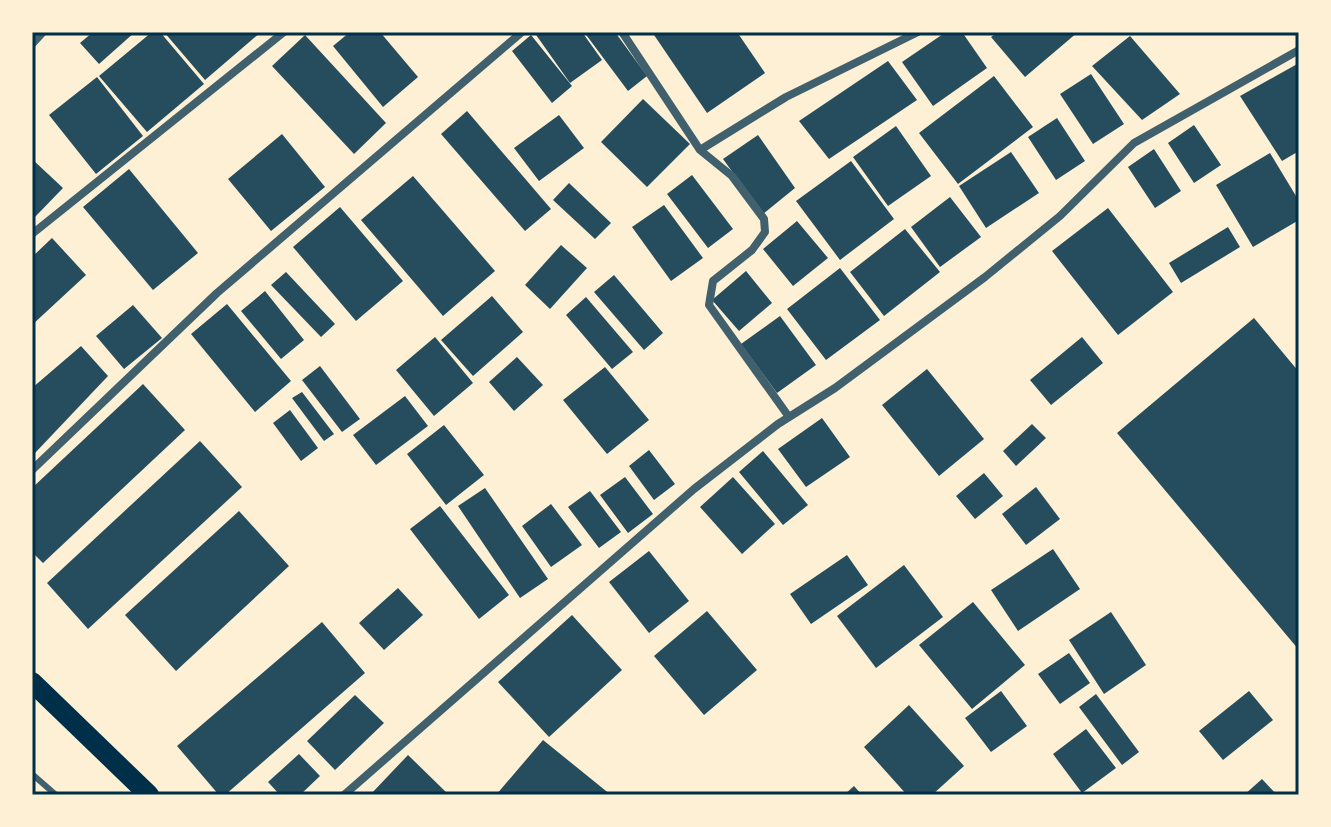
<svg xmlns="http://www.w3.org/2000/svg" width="1331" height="827" viewBox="0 0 1331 827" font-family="'Varela Round',sans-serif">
  <rect width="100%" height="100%" fill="#fdf0d5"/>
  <path fill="#264d5e" d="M 93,32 L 135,32 L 99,64 L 80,43 Z
    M 152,32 L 160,32 L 204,84 L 147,132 L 99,76 Z
    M 164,32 L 261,32 L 205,80 Z
    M 350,32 L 380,32 L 418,77 L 383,107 L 333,46 Z
    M 534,32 L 582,32 L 602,60 L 570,83 Z
    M 584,32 L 615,32 L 647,76 L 628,91 Z
    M 652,32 L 737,32 L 765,73 L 707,113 Z
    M 946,32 L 962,32 L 987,68 L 933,106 L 902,62 Z
    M 998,32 L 1078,32 L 1025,77 L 991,37 Z
    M 305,35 L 386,123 L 354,154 L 272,66 Z
    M 531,35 L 572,86 L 552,103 L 512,51 Z
    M 1130,36 L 1180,94 L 1142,120 L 1092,66 Z
    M 888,61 L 917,100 L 829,159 L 799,121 Z
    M 1299,63 L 1299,151 L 1282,161 L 1240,96 Z
    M 1091,74 L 1124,124 L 1093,144 L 1060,94 Z
    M 994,76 L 1033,127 L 958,184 L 919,133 Z
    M 97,77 L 143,136 L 96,174 L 49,115 Z
    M 643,99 L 690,144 L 647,187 L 601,142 Z
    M 467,111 L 551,209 L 525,231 L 441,134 Z
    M 559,115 L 584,148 L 539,181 L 514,148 Z
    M 1057,118 L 1085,161 L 1056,180 L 1028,137 Z
    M 1194,125 L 1221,165 L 1194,183 L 1168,143 Z
    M 896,126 L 931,176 L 888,206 L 853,157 Z
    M 282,134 L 325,187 L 271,231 L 228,179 Z
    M 758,135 L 795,188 L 763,214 L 723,159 Z
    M 1154,149 L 1181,191 L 1155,208 L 1128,167 Z
    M 1011,152 L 1039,193 L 986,228 L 959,186 Z
    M 1270,153 L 1299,201 L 1299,220 L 1253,247 L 1216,185 Z
    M 32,159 L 63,188 L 34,218 L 32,217 Z
    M 851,161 L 894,219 L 840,260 L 796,201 Z
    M 129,169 L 198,253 L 153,290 L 83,207 Z
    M 692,175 L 733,229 L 708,248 L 667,194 Z
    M 413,176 L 495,271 L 443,316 L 361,220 Z
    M 569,183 L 611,223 L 595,239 L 553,200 Z
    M 950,197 L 981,237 L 940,267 L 911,227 Z
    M 664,205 L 703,258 L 671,281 L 632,227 Z
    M 340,207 L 403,281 L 356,321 L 293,247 Z
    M 1108,208 L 1173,292 L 1118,335 L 1052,251 Z
    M 797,221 L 828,258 L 793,286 L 763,249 Z
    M 1228,227 L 1240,247 L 1181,283 L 1169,263 Z
    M 905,229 L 940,272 L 884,316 L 850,272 Z
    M 52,238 L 86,275 L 32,325 L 32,257 Z
    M 561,245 L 587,268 L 550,309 L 525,285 Z
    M 840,268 L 880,320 L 826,360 L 787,309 Z
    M 746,271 L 772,303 L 739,331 L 712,300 Z
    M 286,272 L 335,324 L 321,337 L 271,285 Z
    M 614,275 L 663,333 L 644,350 L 594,292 Z
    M 265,291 L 304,340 L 281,359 L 241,311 Z
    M 492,296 L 523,332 L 473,376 L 441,340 Z
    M 586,297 L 633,352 L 612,369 L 566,315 Z
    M 227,304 L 291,381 L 255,412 L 191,334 Z
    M 133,305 L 162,338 L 124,369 L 96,336 Z
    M 780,316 L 816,365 L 777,393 L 741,344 Z
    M 1254,318 L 1299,372 L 1299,650 L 1117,433 Z
    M 435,337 L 473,383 L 434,416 L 396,370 Z
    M 1082,337 L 1103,363 L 1051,405 L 1030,380 Z
    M 81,346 L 108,376 L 35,453 L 32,388 Z
    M 517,357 L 543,385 L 514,411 L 489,382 Z
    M 320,366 L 360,419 L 342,432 L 302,380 Z
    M 605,367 L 649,420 L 607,454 L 563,400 Z
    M 927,369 L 984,439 L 939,476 L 882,405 Z
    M 143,384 L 185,430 L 43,563 L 32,552 L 32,488 Z
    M 302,392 L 334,434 L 324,441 L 292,398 Z
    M 405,396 L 428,426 L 376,465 L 353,435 Z
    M 290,410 L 318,448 L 301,461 L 273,423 Z
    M 822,418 L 850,457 L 806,487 L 778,449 Z
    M 1032,424 L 1046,438 L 1016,466 L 1003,451 Z
    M 444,425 L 484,475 L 446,505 L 407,454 Z
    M 200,441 L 242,487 L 88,629 L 47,583 Z
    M 649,450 L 675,484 L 654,500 L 629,466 Z
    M 763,451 L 808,505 L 783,525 L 739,472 Z
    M 984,473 L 1003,496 L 975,519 L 956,496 Z
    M 625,477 L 653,514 L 628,533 L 600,495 Z
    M 733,477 L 775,524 L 742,554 L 700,507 Z
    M 1036,487 L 1060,519 L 1026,545 L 1002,514 Z
    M 485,488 L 548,579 L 520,598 L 458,506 Z
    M 590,491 L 621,532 L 599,548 L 568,507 Z
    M 551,504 L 582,545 L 551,567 L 522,526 Z
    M 440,506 L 509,595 L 479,619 L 410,529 Z
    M 239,511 L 289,566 L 176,671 L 125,615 Z
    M 1053,549 L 1080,589 L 1018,631 L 991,590 Z
    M 649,551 L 689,601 L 649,633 L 609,582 Z
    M 847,555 L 868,585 L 811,624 L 790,594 Z
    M 904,565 L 943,617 L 876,668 L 837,616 Z
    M 398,588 L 423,615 L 384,650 L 359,623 Z
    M 973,602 L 1025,665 L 972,709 L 919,645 Z
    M 707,611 L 757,670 L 704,715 L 654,656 Z
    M 1111,612 L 1146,665 L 1104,694 L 1069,640 Z
    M 572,615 L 622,670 L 549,737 L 498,682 Z
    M 322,622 L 365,673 L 225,795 L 219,795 L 177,746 Z
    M 1069,653 L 1090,683 L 1060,704 L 1038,674 Z
    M 1001,691 L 1027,726 L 991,752 L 965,718 Z
    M 1249,691 L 1273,720 L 1223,760 L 1199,731 Z
    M 1096,694 L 1139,752 L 1122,765 L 1079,707 Z
    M 355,695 L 384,723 L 335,770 L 307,741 Z
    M 909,705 L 964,766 L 932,795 L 907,795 L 864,747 Z
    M 1086,729 L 1116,768 L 1082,793 L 1053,754 Z
    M 543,740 L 611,795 L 496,795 Z
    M 299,754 L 320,776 L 300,795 L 280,795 L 268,782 Z
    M 408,755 L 449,795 L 370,795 Z
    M 1262,779 L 1277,795 L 1244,795 Z
    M 854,786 L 862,795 L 844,795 Z"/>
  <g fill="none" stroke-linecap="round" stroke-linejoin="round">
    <path stroke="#3f606c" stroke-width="6" d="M 32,774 L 56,795"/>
    <path stroke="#3f606c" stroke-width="8" d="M 622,32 L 700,150 L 732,176 L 764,219 L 765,232 L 752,250 L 713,281 L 709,305 L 789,417
      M 32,44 L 43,32
      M 700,150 L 786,97 L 918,32
      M 32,234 L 284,32
      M 32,470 L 217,293 L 522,32
      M 344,795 L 694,489 L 778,424 L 835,388 L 985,277 L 1060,216 L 1134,143 L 1299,50"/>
    <path stroke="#003049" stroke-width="20" d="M 32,682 L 149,795"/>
  </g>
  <rect width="1331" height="827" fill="none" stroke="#fdf0d5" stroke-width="68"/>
  <rect x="34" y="34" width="1263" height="759" fill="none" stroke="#003049" stroke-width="3"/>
</svg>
